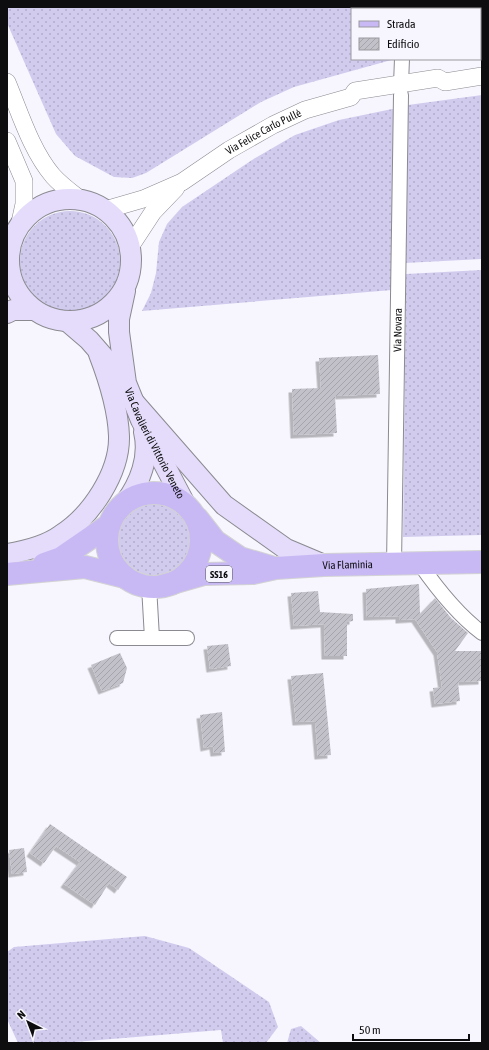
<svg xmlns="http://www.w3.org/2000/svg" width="489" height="1050" viewBox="0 0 489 1050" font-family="'Asap Condensed',sans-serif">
  <defs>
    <pattern id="grass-dots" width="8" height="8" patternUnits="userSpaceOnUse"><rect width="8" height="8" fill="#d1cbee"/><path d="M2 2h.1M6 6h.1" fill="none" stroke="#b2adcb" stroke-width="1.8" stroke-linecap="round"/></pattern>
    <pattern id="building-hatch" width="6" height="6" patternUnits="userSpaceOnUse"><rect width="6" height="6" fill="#c2c0c8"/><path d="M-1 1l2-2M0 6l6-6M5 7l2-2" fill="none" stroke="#a6a4ab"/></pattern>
    <filter id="shadow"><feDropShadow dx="-3.5" dy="3.5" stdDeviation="0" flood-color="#0004"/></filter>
  </defs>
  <rect width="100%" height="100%" fill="#f7f6fe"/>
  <path fill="url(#grass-dots)" d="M 7,7 L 396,7 L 396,9 L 352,9 L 352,59 L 395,59 L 294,87 L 261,102 L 146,173 L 132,178 L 114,177 L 75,156 L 56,134 L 7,23 Z
    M 482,95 L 482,259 L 405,263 L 408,105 Z
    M 397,108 L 392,290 L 142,311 L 151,293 L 156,273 L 159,242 L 167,224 L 182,207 L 252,160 L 295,135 L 339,120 Z
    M20 261a50 50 0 1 1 100 0a50 50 0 1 1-100 0Z
    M 482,270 L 482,535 L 403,537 L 406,274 Z
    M118 540a36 36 0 1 1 72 0a36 36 0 1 1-72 0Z
    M 145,936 L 189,948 L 269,1002 L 278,1027 L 266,1043 L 223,1043 L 221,1030 L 63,1043 L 18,1043 L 7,1019 L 7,952 L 14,947 Z
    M 301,1026 L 321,1043 L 287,1043 L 291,1029 Z"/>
  <path fill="url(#building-hatch)" filter="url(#shadow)" d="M 378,355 L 380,394 L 335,396 L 337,433 L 294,435 L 292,389 L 321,388 L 319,358 Z
    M 419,584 L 420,614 L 435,598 L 451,618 L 468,633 L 455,651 L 482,651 L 482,681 L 458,682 L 460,701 L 435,704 L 433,688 L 442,687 L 437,652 L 415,619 L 399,620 L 399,616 L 367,617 L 366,589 Z
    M 318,591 L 320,612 L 353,614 L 353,621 L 347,622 L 347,656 L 325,656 L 324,624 L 294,626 L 291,593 Z
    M 228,644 L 231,666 L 210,669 L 207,646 Z
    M 120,653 L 127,668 L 123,683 L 102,691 L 91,665 Z
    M 323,673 L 331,755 L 318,756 L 315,721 L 296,722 L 291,676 Z
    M 222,712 L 225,752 L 214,753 L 213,746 L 204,748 L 200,715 Z
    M 50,824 L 127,877 L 118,890 L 109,883 L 95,905 L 64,884 L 80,862 L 56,846 L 44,863 L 30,853 Z
    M 24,848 L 27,872 L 12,874 L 9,850 Z"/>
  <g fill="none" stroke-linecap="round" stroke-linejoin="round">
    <g stroke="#8b8a90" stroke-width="16">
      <g id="minor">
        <path d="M 403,9 L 403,7"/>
        <path d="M 401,84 L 402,59"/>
        <path d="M 420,564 C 438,590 457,614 482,633"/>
        <path id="s1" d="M 394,565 L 401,95"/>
        <path d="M 149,586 L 152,638"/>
        <path d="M 117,638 L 187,638"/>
      </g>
    </g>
    <g stroke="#8b8a90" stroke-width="18">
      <g id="tertiary">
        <path d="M 7,82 C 20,113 31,150 53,176 C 61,185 72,193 81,200"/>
        <path d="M 7,141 L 24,181 L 24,204 L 19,227"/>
        <path id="s2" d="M 105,210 L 143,199 L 182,182 L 229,150 L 273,125 L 305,110 L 351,97 L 355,91 L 438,78 L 445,82 L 482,76"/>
        <path d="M 130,247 L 153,212 L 176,188"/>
      </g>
    </g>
    <g stroke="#8b8a90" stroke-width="22">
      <g id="secondary">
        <circle cx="70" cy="260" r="61"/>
        <path id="s3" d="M 125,291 L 119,319 L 119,332 L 126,383 L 141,420 L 185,504"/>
        <path d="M 7,313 L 13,310 L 34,310"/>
        <path d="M 68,322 L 89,340 L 109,363"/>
        <path d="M 133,401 L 224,505 L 286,549 L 324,565"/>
        <path d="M 125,503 C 140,483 150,457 144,432"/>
        <path d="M 7,554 C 25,551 46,546 61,535 C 91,516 120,473 119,436 C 118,408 109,380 99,354"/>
      </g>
    </g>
    <g stroke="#d3d3d4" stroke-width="24">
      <g id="primary">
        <circle cx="154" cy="540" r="47"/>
        <path d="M 197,518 L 215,541 L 240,558 L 271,567"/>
        <path d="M 44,564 L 61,558 L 109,525"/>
        <path d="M 7,574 L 85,567 L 125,577"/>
        <path id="s4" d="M 162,586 L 204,574 L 253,573 L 276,568 L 324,565 L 482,562"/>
      </g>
    </g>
    <use href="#minor" stroke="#fff" stroke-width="14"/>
    <use href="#tertiary" stroke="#fff" stroke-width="17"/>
    <use href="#secondary" stroke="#e4dcfa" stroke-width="20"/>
    <use href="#primary" stroke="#c8b9f5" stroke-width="22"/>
  </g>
  <g text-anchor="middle" stroke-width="3.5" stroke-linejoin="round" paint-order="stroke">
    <rect fill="#f7f6fe" stroke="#535357" stroke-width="1" x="206" y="566" width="26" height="16" rx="3"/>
    <g font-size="10" font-weight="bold" fill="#0d0d0f">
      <text x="219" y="578">SS16</text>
    </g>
    <g font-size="11" fill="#0d0d0f" stroke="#f7f6fe">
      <text dy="4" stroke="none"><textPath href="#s2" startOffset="178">Via Felice Carlo Pullè</textPath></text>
      <text dy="4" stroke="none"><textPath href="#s1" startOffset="235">Via Novara</textPath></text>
      <text dy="4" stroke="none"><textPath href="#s3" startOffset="160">Via Cavalieri di Vittorio Veneto</textPath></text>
      <text dy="4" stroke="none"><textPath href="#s4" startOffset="188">Via Flaminia</textPath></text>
    </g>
  </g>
  <rect width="489" height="1050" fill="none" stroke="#0d0d0f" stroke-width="16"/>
  <rect x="351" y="8" width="130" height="52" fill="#f7f6fe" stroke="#99999e"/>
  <rect x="359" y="21" width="20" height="6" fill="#c8b9f5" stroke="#99999e"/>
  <text x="387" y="28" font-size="12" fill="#0d0d0f">Strada</text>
  <rect x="359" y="38" width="20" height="12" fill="url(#building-hatch)" stroke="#99999e"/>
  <text x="387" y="48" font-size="12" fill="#0d0d0f">Edificio</text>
  <g transform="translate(28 1022) rotate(318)" stroke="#f7f6fe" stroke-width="3" paint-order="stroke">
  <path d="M0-3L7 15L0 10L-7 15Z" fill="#0d0d0f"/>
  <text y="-6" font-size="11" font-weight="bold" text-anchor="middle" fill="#0d0d0f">N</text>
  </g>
  <path d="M353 1034v6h116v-6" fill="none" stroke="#0d0d0f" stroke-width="2"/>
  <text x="359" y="1034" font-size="12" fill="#0d0d0f" stroke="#f7f6fe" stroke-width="3" paint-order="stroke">50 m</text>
</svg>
